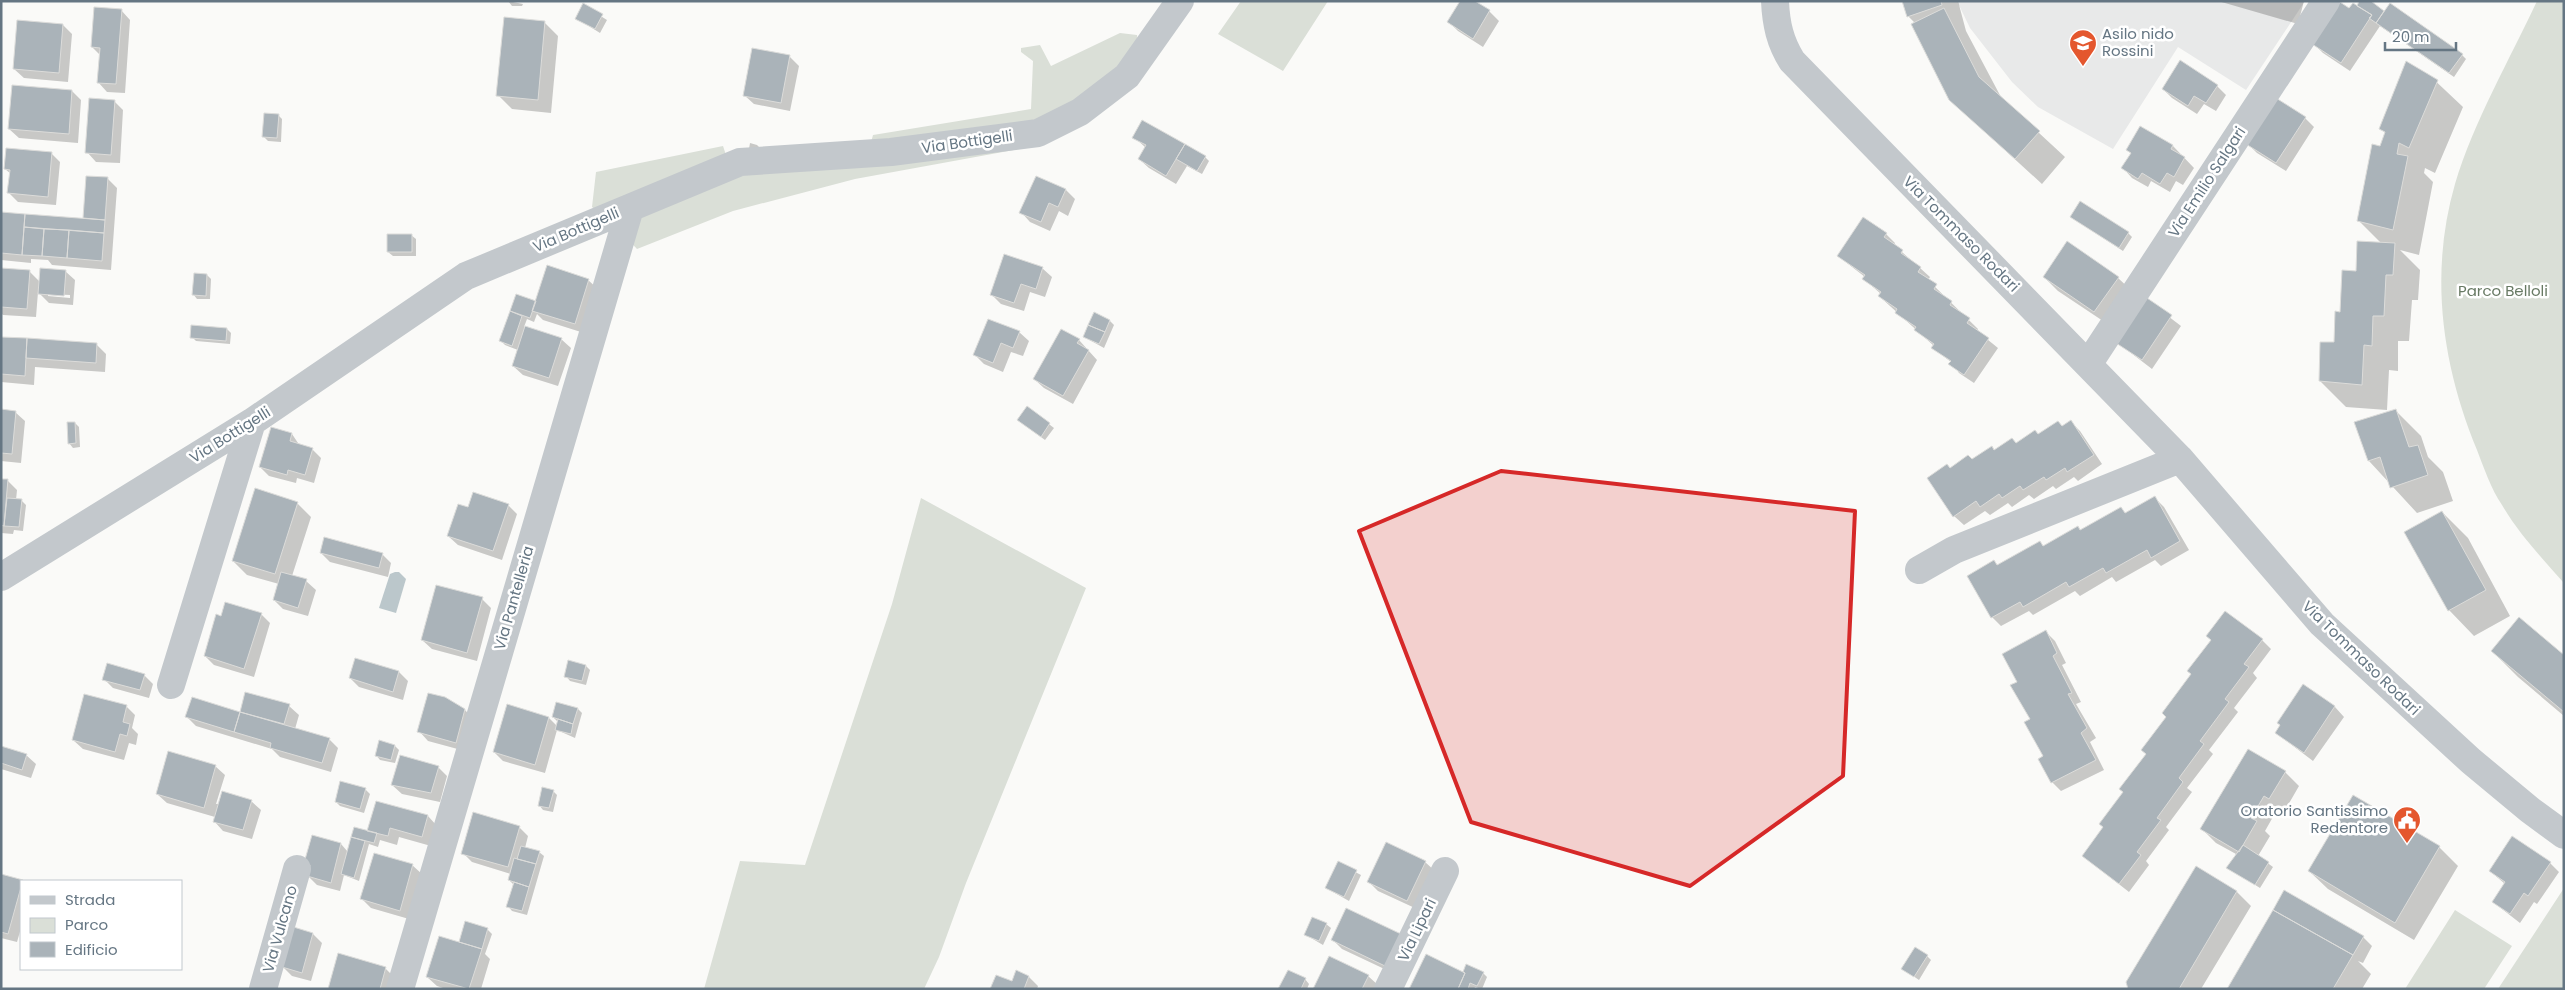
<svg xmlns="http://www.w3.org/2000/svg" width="2565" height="990" viewBox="0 0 2565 990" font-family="Poppins,sans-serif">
  <rect width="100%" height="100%" fill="#fafaf8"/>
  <path fill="#e8e9e9" d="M 1957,1 L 2305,1 L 2246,90 L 2178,47 L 2113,149 L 2038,107 L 2012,82 L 1970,28 Z"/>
  <path fill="#dadfd7" d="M 1241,1 L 1328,1 L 1283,71 L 1218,34 Z
    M 2537,1 L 2564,1 L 2563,582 C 2541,557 2519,534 2502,505 C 2491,489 2484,468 2477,450 C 2442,365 2429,274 2455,184 C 2474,121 2509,61 2537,1 Z
    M 1120,33 L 1137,35 L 1138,48 L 1132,63 L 1035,126 L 870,146 L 873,135 L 1031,109 L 1033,61 L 1021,52 L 1021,48 L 1040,45 L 1051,66 Z
    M 723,146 L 729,164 L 603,216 L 592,207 L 596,172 Z
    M 1020,149 L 855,179 L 733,211 L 637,249 L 624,235 L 632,209 L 742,165 Z
    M 921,498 L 1086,588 L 966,883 L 939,957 L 924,989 L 704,989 L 740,861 L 805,865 L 892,604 Z
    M 2564,888 L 2564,989 L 2498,989 Z
    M 2455,910 L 2512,946 L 2484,989 L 2405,989 Z"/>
  <path fill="#bbc7cb" d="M 395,572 L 399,572 L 406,579 L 396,613 L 379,608 L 390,574 Z"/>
  <path fill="#0003" fill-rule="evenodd" d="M 508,1 L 523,4 L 522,6 L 512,6 Z
    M 1472,1 L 1489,11 L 1499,21 L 1483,47 L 1458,31 L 1449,22 Z
    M 1903,1 L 1958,1 L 1966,31 L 2002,99 L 2065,157 L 2042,184 L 1950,100 L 1915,23 L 1908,16 Z
    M 2218,1 L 2304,1 L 2298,24 Z
    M 2368,1 L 2385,13 L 2462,55 L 2466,59 L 2454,77 L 2380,26 L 2350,71 L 2323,53 L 2314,44 L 2350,10 Z
    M 583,5 L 607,20 L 600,33 L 576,18 Z
    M 121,10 L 130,20 L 125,93 L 107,92 L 98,82 L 100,55 L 92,47 Z
    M 544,22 L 558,36 L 551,113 L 512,109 L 498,95 Z
    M 63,25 L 72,34 L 68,82 L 24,78 L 14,69 Z
    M 789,56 L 799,66 L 790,111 L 754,104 L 744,95 Z
    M 2407,63 L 2428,74 L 2463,107 L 2435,173 L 2425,168 L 2424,173 L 2433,182 L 2419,255 L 2400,250 L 2420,270 L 2418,300 L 2412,300 L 2409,341 L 2398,341 L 2398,371 L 2389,370 L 2387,410 L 2346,407 L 2320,381 L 2336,343 L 2341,313 L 2357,272 L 2382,244 L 2359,221 L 2386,134 L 2381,128 Z
    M 2217,86 L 2226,95 L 2216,111 L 2204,104 L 2197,114 L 2172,98 L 2163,89 Z
    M 72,91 L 81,100 L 78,143 L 19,138 L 9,129 Z
    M 114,101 L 123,110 L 120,163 L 96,162 L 87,152 Z
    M 278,115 L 282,119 L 281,142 L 268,141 L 264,137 Z
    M 2305,118 L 2314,127 L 2286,171 L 2257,153 L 2248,144 Z
    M 2141,127 L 2173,146 L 2194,168 L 2183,185 L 2176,181 L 2170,192 L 2151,181 L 2148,187 L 2132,178 L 2123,168 L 2132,154 L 2127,150 Z
    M 1134,137 L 1205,157 L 1209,161 L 1202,174 L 1187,166 L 1176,184 L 1149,168 L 1139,159 L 1146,148 Z
    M 750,143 L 757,145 L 761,149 L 749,149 Z
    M 51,153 L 60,162 L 56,205 L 18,202 L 9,193 L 11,174 L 5,169 Z
    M 87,177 L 108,179 L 117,188 L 111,270 L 52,265 L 48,260 L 31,259 L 31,263 L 1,260 L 1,214 L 84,219 Z
    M 1036,177 L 1066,190 L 1075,199 L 1068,216 L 1059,211 L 1050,231 L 1030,222 L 1021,212 Z
    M 2071,217 L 2128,233 L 2132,237 L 2123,251 Z
    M 1886,234 L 1895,243 L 1894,245 L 1920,268 L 1930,277 L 1928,280 L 1978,329 L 1977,331 L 1998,348 L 1974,383 L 1959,373 L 1951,362 L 1933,348 L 1934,346 L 1879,296 L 1881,294 L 1864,279 L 1865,277 L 1838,256 Z
    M 411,235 L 416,239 L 416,256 L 393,256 L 388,252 Z
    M 1042,268 L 1052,277 L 1045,297 L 1030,292 L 1024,311 L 1001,304 L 992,295 Z
    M 1,269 L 29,271 L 40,282 L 65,271 L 75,280 L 73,305 L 49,303 L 38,292 L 36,317 L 3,315 L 1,313 ZM 48,294 L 70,295 L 70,298 L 48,296 Z
    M 207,275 L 211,279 L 210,299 L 197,299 L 193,294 Z
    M 2044,277 L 2118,278 L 2132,291 L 2109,325 L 2058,291 Z
    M 588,280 L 598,289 L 584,333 L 543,320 L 537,314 L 534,322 L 527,319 L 524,327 L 561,339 L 571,348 L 558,386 L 523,375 L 513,366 L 518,350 L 505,345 L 501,341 L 516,296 L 536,302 Z
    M 2147,300 L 2181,326 L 2152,369 L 2118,343 Z
    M 1110,321 L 1114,325 L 1104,348 L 1084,337 Z
    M 227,329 L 231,333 L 230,344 L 196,341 L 192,337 Z
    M 1019,332 L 1029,341 L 1023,356 L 1011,352 L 1003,372 L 984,364 L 975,355 Z
    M 1,338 L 96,344 L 106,354 L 105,372 L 35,367 L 34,385 L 1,382 Z
    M 1079,340 L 1097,360 L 1073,404 L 1044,388 L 1034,379 Z
    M 1028,408 L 1054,428 L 1045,440 L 1023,424 Z
    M 2395,410 L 2421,436 L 2428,457 L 2443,472 L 2453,501 L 2417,513 L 2369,461 Z
    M 1,411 L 15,412 L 25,421 L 21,463 L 1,461 Z
    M 2071,422 L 2080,431 L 2102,464 L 2078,481 L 2074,477 L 2056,489 L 2053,486 L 2034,499 L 2029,495 L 2012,507 L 2008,503 L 1990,515 L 1985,511 L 1964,525 L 1954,516 L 1929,478 L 1995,451 L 2062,427 Z
    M 75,423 L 79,427 L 80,447 L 73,448 L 69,443 Z
    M 292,434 L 300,446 L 312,449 L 321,458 L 314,483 L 297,478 L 296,483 L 269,476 L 260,467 Z
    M 1,480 L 8,481 L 17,490 L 16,500 L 21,500 L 26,505 L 23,531 L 14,530 L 13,534 L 1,533 Z
    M 2155,498 L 2164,507 L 2189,550 L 2161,566 L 2155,560 L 2116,582 L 2112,577 L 2080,596 L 2075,591 L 2033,615 L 2029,611 L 2001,626 L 1992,617 L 1994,562 L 1999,566 L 2044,547 L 2078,527 L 2081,531 L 2121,508 L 2126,514 Z
    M 297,503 L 311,517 L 292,576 L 306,581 L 316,590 L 308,616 L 283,609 L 274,600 L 279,584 L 247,575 L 233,561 Z
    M 508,505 L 517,514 L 502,560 L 458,545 L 448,536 L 469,509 Z
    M 2442,512 L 2468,538 L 2510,616 L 2474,636 L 2449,610 Z
    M 321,553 L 382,554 L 391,563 L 388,577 L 330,562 Z
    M 482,599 L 491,608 L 477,661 L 432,649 L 422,640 Z
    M 261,614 L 270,623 L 254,677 L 214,665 L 205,656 L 222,617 Z
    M 2046,632 L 2055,641 L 2066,663 L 2062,665 L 2081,702 L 2076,704 L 2096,738 L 2090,742 L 2104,770 L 2061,791 L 2052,782 L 2019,682 Z
    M 2262,640 L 2271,649 L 2253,673 L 2257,678 L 2234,708 L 2238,712 L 2209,750 L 2213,754 L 2187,788 L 2192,792 L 2166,827 L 2169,830 L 2146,861 L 2149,865 L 2129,892 L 2083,856 Z
    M 2492,651 L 2564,657 L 2564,716 L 2518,677 Z
    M 355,659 L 399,672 L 408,681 L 403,700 L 359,687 L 350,678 Z
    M 586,666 L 590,670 L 586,685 L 570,681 L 566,676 Z
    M 144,675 L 153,684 L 149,698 L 113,688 L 104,679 Z
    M 2303,686 L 2335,707 L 2344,717 L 2313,761 L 2276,733 Z
    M 246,693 L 289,706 L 299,715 L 295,729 L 329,739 L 338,748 L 331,772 L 280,757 L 272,749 L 196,726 L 187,717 L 241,713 Z
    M 126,706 L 135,715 L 132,728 L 138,734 L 136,745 L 129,743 L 124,760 L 83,749 L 73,740 Z
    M 578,709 L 582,713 L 575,738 L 557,730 L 545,773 L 503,761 L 494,752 L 549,718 L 557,726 L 558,722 L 553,717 Z
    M 465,710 L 474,720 L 465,751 L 428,741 L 419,731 Z
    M 395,746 L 399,750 L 395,763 L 380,760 L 376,755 Z
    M 1,747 L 26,755 L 36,764 L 31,778 L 1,769 Z
    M 215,766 L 225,775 L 216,804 L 251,801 L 261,810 L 252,839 L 223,831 L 214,821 L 215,817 L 167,803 L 157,794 Z
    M 438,767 L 447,776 L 440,802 L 402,794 L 392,785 Z
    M 2285,772 L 2299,786 L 2284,812 L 2278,808 L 2265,831 L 2270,836 L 2258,856 L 2273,867 L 2260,888 L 2228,868 L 2236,854 L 2216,843 L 2202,829 Z
    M 365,789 L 370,794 L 364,813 L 340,806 L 336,802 Z
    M 553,791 L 557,795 L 553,812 L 543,810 L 539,805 Z
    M 2353,797 L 2439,847 L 2458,866 L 2414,940 L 2328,889 L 2309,871 Z
    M 428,816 L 437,826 L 431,846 L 399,837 L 397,845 L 380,840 L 378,847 L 369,844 L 359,881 L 344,875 L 340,891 L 317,885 L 308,876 L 306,863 L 313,837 L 341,844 L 348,852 L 355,828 L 372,833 Z
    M 519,827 L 528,836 L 525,848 L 539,852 L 544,856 L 527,915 L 512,911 L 508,906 L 514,885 L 509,880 L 511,874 L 472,862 L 463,853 Z
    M 1425,862 L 1435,871 L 1417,909 L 1378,891 L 1369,882 Z
    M 1338,863 L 1361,875 L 1349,901 L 1326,888 Z
    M 2550,863 L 2559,872 L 2537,904 L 2534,902 L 2520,923 L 2493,902 L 2505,884 L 2490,871 Z
    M 412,865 L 422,874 L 409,919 L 371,908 L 362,899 Z
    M 2196,868 L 2237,892 L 2251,906 L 2201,989 L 2130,989 Z
    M 1,875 L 23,881 L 21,928 L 17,942 L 1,938 Z
    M 1347,909 L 1395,974 L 1342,949 L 1332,939 Z
    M 466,923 L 487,929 L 492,934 L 485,954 L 490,959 L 481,989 L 446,989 L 437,986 L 427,977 L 460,943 Z
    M 1326,924 L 1331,928 L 1323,945 L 1306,935 Z
    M 288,927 L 313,934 L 322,943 L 311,981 L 292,976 L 283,967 Z
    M 2363,937 L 2372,946 L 2363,963 L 2358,961 L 2371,974 L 2362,989 L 2229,989 Z
    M 1927,956 L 1931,960 L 1919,980 L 1903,969 Z
    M 385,968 L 395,978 L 391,989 L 329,989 Z
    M 1483,973 L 1487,977 L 1482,989 L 1475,987 L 1474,989 L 1410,989 Z
    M 1368,976 L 1378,985 L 1376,989 L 1315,989 Z
    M 1029,977 L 1038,986 L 1037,989 L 991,989 Z
    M 1305,979 L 1309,984 L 1307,989 L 1280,989 Z"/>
  <path fill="#aab3b9" stroke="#dcdcda" d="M 1460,1 L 1475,1 L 1490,10 L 1473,39 L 1447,22 Z
    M 1902,1 L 1941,1 L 1942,5 L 1907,17 Z
    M 2359,1 L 2371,1 L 2384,11 L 2376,23 L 2369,18 L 2372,15 L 2357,6 Z
    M 2340,2 L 2349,8 L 2353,3 L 2372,15 L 2341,63 L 2312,44 Z
    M 583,3 L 603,14 L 595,29 L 575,19 Z
    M 2390,3 L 2463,54 L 2449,73 L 2376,23 Z
    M 94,7 L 122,9 L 116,84 L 97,83 L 100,48 L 91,47 Z
    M 1944,8 L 1979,77 L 2040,131 L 2015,159 L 1949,100 L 1911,24 Z
    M 504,17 L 545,21 L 538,100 L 496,96 Z
    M 17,20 L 63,24 L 59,73 L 13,69 Z
    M 752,48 L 790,55 L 781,103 L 743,96 Z
    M 2180,60 L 2218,85 L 2206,103 L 2194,96 L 2188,106 L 2162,89 Z
    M 2406,61 L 2438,80 L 2409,148 L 2399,143 L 2397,154 L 2408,156 L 2393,230 L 2357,221 L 2372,144 L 2380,146 L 2385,132 L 2379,129 Z
    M 12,85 L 72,90 L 69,134 L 8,129 Z
    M 89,98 L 115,100 L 111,155 L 85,153 Z
    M 2276,98 L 2306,117 L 2276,163 L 2246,144 Z
    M 264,113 L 279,114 L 277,138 L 262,137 Z
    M 1142,120 L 1185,144 L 1166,176 L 1138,159 L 1146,145 L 1132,138 Z
    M 2140,126 L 2173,145 L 2171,149 L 2185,157 L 2174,177 L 2167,173 L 2160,184 L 2142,173 L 2138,179 L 2121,168 L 2131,153 L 2126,150 Z
    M 1185,144 L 1206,156 L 1197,171 L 1176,159 Z
    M 6,148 L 52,152 L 48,197 L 7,193 L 10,170 L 4,169 Z
    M 86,176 L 108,177 L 105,220 L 83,218 Z
    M 1036,176 L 1066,189 L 1058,207 L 1049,203 L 1041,222 L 1019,213 Z
    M 2080,201 L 2129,232 L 2119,248 L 2070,217 Z
    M 1,212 L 25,214 L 22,255 L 1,253 Z
    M 25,214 L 105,220 L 104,233 L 24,227 Z
    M 1863,217 L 1887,233 L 1884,237 L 1903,250 L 1901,253 L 1921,267 L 1918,272 L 1937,284 L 1934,289 L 1952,301 L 1950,305 L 1970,318 L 1967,323 L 1989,338 L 1964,375 L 1948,364 L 1951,361 L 1931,348 L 1934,344 L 1914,330 L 1916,327 L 1895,313 L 1897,309 L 1878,296 L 1881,292 L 1862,279 L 1865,275 L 1837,256 Z
    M 24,227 L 44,229 L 42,256 L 22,255 Z
    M 44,229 L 69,230 L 67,258 L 42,256 Z
    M 69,230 L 104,233 L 102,261 L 67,258 Z
    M 387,234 L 412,234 L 412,252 L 387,252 Z
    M 2067,241 L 2119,277 L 2094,312 L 2043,277 Z
    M 2357,241 L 2395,243 L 2393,275 L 2386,275 L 2384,316 L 2373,316 L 2372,346 L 2364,345 L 2362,385 L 2319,381 L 2320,342 L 2334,342 L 2335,311 L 2340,312 L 2342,270 L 2356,271 Z
    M 1004,254 L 1043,267 L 1036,289 L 1021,284 L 1014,303 L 990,295 Z
    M 547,265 L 589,279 L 575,324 L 532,311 Z
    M 1,268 L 30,270 L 27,309 L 1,307 Z
    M 40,268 L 66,270 L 64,296 L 38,294 Z
    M 194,273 L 207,274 L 206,296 L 192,295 Z
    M 516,294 L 536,301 L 530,318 L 510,311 Z
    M 2147,298 L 2172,315 L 2142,360 L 2116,343 Z
    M 510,311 L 522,316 L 512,346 L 499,341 Z
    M 1094,312 L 1110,320 L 1105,332 L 1088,325 Z
    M 988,319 L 1020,331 L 1013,348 L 1001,343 L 993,363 L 973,355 Z
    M 191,325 L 227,328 L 226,341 L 190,338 Z
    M 1088,325 L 1105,332 L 1099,344 L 1083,337 Z
    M 525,326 L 562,338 L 549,378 L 512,366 Z
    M 1061,329 L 1080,339 L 1077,343 L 1089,350 L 1063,396 L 1033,379 Z
    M 1,337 L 27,338 L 25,376 L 1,374 Z
    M 27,338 L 97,343 L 96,363 L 26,358 Z
    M 1027,406 L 1050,423 L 1041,437 L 1017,420 Z
    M 1,409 L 16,411 L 12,454 L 1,453 Z
    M 2396,409 L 2409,447 L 2418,445 L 2428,475 L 2390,488 L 2380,457 L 2368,461 L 2354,422 Z
    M 2071,420 L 2094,455 L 2067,472 L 2065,468 L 2046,480 L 2044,477 L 2023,490 L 2020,486 L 2002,498 L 1999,494 L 1980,507 L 1976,501 L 1953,517 L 1927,478 L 1947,464 L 1950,468 L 1968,455 L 1972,459 L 1992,446 L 1994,450 L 2012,438 L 2016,443 L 2035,430 L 2038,434 L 2058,421 L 2062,426 Z
    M 67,422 L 75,422 L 76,443 L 68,444 Z
    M 271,427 L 292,433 L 290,441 L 313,448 L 305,475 L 288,470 L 287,475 L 259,467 Z
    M 1,479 L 8,479 L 4,526 L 1,525 Z
    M 255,488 L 298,502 L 275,574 L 232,561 Z
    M 473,492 L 509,504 L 493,551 L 447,536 L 458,504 L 468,507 Z
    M 2155,496 L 2180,541 L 2151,558 L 2147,550 L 2106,573 L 2103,568 L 2069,587 L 2066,582 L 2023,607 L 2020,602 L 1991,618 L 1967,576 L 1994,560 L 1997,565 L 2040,541 L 2043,546 L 2078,526 L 2080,530 L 2121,507 L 2125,513 Z
    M 7,498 L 22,499 L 19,527 L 4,526 Z
    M 2442,511 L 2486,590 L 2448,611 L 2404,532 Z
    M 324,537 L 383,553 L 379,568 L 320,553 Z
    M 281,572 L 307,579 L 298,608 L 273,600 Z
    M 436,585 L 483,597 L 467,653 L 421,640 Z
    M 225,602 L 262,613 L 244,669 L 204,656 L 216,614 L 221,616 Z
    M 2225,611 L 2263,639 L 2244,664 L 2249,667 L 2225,699 L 2229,702 L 2200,741 L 2204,744 L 2179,778 L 2183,782 L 2157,818 L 2161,820 L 2137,852 L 2141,855 L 2119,884 L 2082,856 L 2103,827 L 2099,824 L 2123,792 L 2119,789 L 2146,754 L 2141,750 L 2166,717 L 2162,713 L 2191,674 L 2187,671 L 2211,640 L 2206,636 Z
    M 2519,617 L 2564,655 L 2564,712 L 2491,651 Z
    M 2046,630 L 2057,653 L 2053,656 L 2072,693 L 2068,694 L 2087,728 L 2081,733 L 2096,760 L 2051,783 L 2038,759 L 2043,756 L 2024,722 L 2030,719 L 2010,685 L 2017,682 L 2002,654 Z
    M 355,658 L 399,671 L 393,692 L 349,678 Z
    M 568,660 L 586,665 L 582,681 L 564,677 Z
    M 107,663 L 145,674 L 140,690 L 102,680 Z
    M 2303,684 L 2335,706 L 2304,753 L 2275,733 L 2280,725 L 2277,723 Z
    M 245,692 L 290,704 L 284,724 L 240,712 Z
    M 428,693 L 445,697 L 465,709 L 456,743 L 417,732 Z
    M 84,694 L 127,705 L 123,722 L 130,724 L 127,736 L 120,734 L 115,752 L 72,740 Z
    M 192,697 L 240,712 L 234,732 L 185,717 Z
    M 556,702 L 578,708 L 573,724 L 552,717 Z
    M 507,704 L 549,717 L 535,765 L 493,752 Z
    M 240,712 L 330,738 L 322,763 L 270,748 L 271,743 L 234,732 Z
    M 558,719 L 573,724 L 571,734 L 555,730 Z
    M 379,740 L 395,745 L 391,760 L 375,756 Z
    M 1,746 L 27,754 L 22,770 L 1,763 Z
    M 2248,749 L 2286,771 L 2269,799 L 2264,796 L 2251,818 L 2257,821 L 2239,852 L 2200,829 Z
    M 168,751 L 216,765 L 204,808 L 156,794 Z
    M 400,755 L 439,766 L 431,793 L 391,785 Z
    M 340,781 L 366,788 L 360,809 L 335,802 Z
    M 542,787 L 554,790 L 549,808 L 538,806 Z
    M 222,791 L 252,800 L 243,830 L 213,822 Z
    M 2353,795 L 2440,846 L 2395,923 L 2308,871 Z
    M 376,801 L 428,815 L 422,837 L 390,828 L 388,836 L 367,831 Z
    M 473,812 L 520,826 L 508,867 L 461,854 Z
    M 354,827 L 377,833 L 374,843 L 351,837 Z
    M 312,835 L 341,843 L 331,883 L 307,876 L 310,865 L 304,863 Z
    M 2512,836 L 2551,862 L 2528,896 L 2524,893 L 2510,914 L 2492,902 L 2505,882 L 2489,871 Z
    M 351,837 L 365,841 L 354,878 L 341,874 Z
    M 1386,842 L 1426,861 L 1407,901 L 1367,882 Z
    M 2243,845 L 2269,862 L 2255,885 L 2226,868 Z
    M 521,846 L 540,851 L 536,864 L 517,859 Z
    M 374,853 L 413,864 L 400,911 L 360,899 Z
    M 514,858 L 536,864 L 529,887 L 508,880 Z
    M 1338,861 L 1357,870 L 1344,897 L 1325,888 Z
    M 2196,866 L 2237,891 L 2179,989 L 2128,989 L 2126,982 Z
    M 1,874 L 23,880 L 8,934 L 1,932 Z
    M 514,882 L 529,887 L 522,911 L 506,907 Z
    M 2284,890 L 2364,936 L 2353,955 L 2273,910 Z
    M 1346,908 L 1401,934 L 1385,966 L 1331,940 Z
    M 2273,910 L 2353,955 L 2333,989 L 2227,989 Z
    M 1312,917 L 1327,923 L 1319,941 L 1304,935 Z
    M 465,921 L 488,928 L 482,949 L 459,942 Z
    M 287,925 L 313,933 L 302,973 L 282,967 Z
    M 439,936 L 482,949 L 469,989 L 426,977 Z
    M 1915,947 L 1928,955 L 1914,977 L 1901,969 Z
    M 338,953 L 386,967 L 380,989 L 328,989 Z
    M 1426,954 L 1465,973 L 1458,989 L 1409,989 Z
    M 1329,956 L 1369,975 L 1362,989 L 1313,989 Z
    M 1466,964 L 1484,972 L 1477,986 L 1470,983 L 1468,989 L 1458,989 L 1465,973 L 1463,972 Z
    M 1016,970 L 1029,976 L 1024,989 L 990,989 L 996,975 L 1012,981 Z
    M 1288,970 L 1306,978 L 1301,989 L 1278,989 Z"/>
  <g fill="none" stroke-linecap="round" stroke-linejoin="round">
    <path stroke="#c3c8cc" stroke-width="28" d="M 1775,1 C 1776,24 1780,42 1792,61 L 2180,459 L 2322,624 L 2471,761 L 2530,810 L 2564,835
      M 2089,363 L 2326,1
      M 1919,570 L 1954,550 L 2180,459
      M 1,577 L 252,422 L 466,276 L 740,162 L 891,152 L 1038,133 L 1080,112 L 1127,76 L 1180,1
      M 171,685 L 252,422
      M 263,989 L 297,869
      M 400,989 L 630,208
      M 1388,989 L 1445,871"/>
  </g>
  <path fill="#d62828" fill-opacity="0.2" stroke="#d62828" stroke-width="4" stroke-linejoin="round" d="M 1501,471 L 1855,511 L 1843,776 L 1690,886 L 1471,822 L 1359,531 Z"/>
  <defs>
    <g id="school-pin" transform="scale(1.4375)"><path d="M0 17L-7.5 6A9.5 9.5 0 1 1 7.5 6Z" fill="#e4572e" stroke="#fff"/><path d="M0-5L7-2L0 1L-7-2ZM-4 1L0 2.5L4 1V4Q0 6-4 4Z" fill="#fff"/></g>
    <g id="civic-pin" transform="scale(1.4375)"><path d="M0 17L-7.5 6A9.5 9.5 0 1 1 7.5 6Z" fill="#e4572e" stroke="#fff"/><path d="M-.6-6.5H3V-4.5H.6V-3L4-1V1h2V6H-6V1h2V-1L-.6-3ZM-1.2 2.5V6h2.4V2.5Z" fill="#fff"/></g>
  </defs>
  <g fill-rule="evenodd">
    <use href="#school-pin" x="2083" y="43"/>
    <use href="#civic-pin" x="2407" y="820"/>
  </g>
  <g text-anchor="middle" stroke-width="5" stroke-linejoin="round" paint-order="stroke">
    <g font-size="15" fill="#657683" stroke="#fff" text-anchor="start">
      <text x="2102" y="39">Asilo nido<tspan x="2102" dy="17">Rossini</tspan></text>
      <text x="2388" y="816" text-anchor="end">Oratorio Santissimo<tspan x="2388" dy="17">Redentore</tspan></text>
    </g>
    <g font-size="15" fill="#657683" stroke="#fff">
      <text transform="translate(967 142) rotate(-8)" y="5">Via Bottigelli</text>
      <text transform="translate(2207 182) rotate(-57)" y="5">Via Emilio Salgari</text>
      <text transform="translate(576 230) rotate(-23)" y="5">Via Bottigelli</text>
      <text transform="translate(1961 234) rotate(45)" y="5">Via Tommaso Rodari</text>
      <text transform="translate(230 435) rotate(-32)" y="5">Via Bottigelli</text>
      <text transform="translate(514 598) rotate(-74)" y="5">Via Pantelleria</text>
      <text transform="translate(2361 658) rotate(44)" y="5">Via Tommaso Rodari</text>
      <text transform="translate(280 929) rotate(-74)" y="5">Via Vulcano</text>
      <text transform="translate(1417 930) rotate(-64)" y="5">Via Lipari</text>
    </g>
    <g font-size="15" fill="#687a64" stroke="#fff">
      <text x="2503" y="296">Parco Belloli</text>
    </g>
  </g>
  <rect width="2565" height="990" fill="none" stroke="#657683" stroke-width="5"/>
  <rect x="20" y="880" width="162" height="90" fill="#ffffff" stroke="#c1c8cd"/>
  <rect x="30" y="896" width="25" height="8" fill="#c3c8cc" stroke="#c1c8cd"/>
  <text x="65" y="905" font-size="15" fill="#657683">Strada</text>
  <rect x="30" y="918" width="25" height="15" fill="#dadfd7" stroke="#c1c8cd"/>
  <text x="65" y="930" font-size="15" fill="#657683">Parco</text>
  <rect x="30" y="942" width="25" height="15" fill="#aab3b9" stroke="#c1c8cd"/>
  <text x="65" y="955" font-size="15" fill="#657683">Edificio</text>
  <path d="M2385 42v8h71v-8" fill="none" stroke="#657683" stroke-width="2.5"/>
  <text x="2392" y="42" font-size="15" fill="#657683" stroke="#ffffff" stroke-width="4" paint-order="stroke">20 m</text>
</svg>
